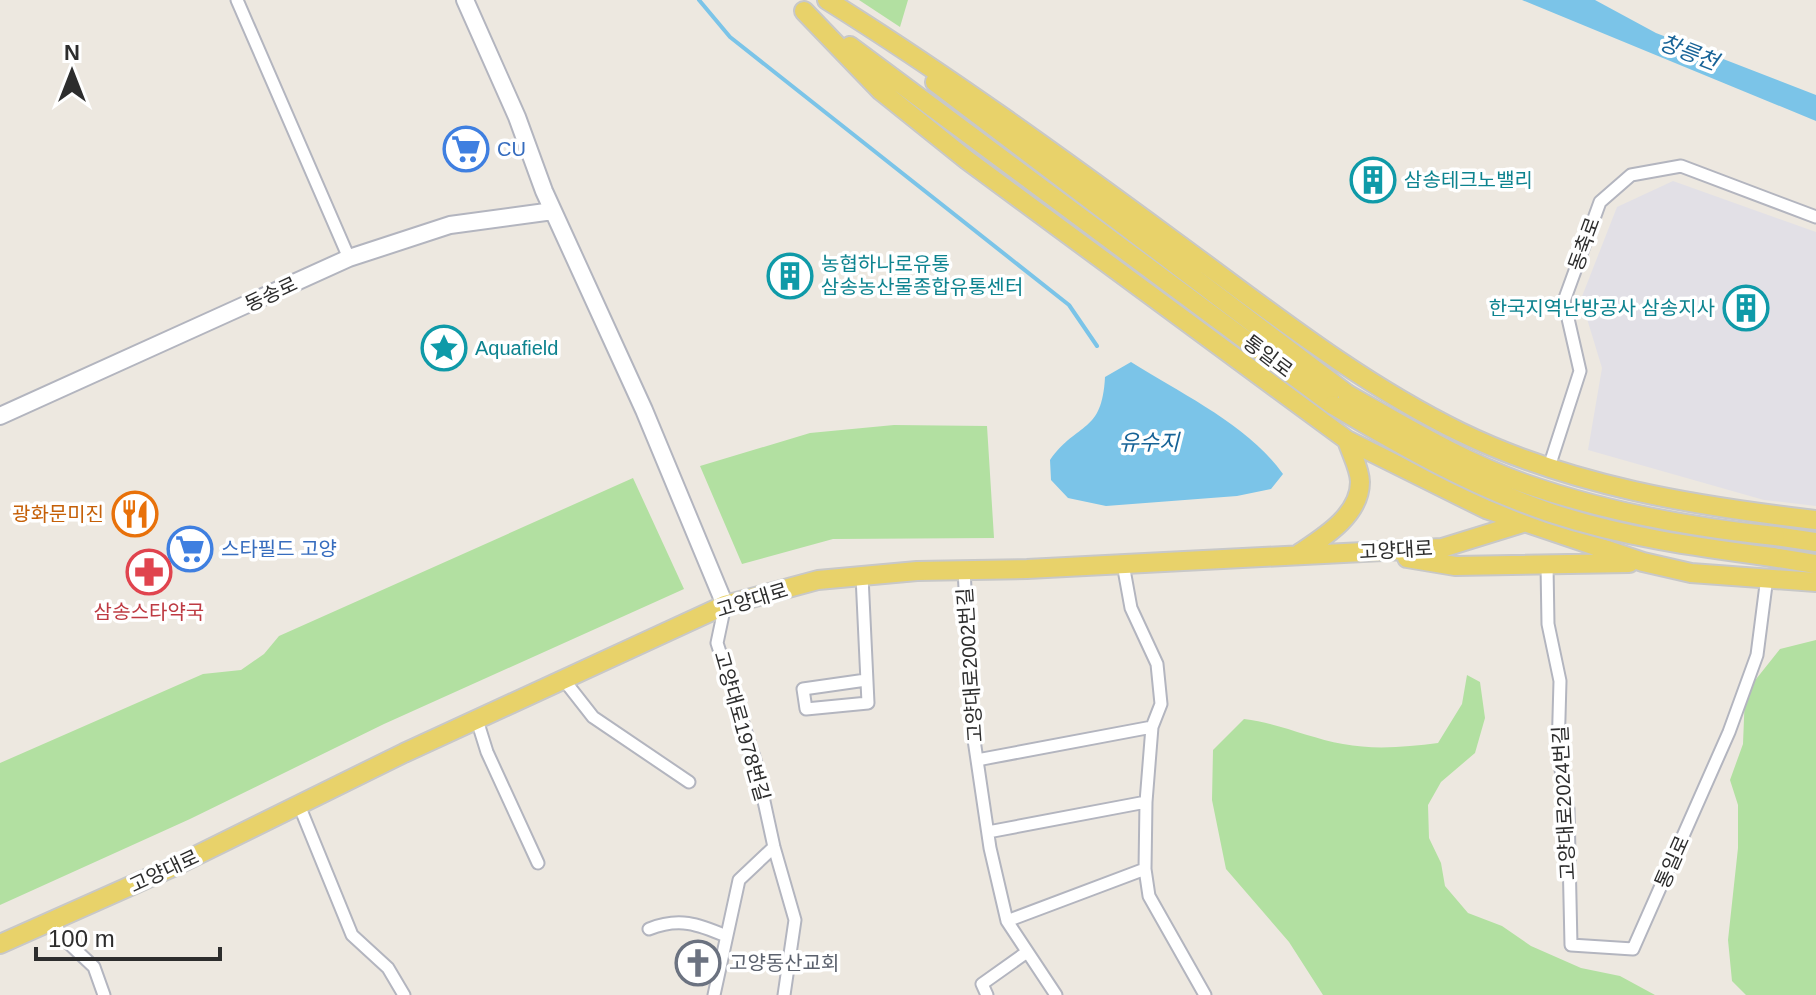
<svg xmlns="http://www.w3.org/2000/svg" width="1816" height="995" viewBox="0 0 1816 995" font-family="Helvetica,'Noto Sans KR',sans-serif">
  <rect width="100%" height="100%" fill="#ede8e0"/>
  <path fill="#e2e0e6" d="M 1673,181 L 1816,232 L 1816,506 L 1764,500 L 1588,450 L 1602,368 L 1581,299 L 1617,207 Z"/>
  <path fill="#b2e0a1" d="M 859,0 L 908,0 L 900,27 Z
    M 894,425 L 987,426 L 994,538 L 833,539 L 742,564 L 700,466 L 810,433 Z
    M 633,478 L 684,589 L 384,724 L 190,819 L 0,905 L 0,763 L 203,674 L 241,670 L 264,654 L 279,636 Z
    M 1816,640 L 1816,995 L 1746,995 L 1732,981 L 1728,940 L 1738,848 L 1738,805 L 1730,780 L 1743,744 L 1745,693 L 1780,649 Z
    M 1467,675 L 1480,682 L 1485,718 L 1475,753 L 1441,782 L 1428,805 L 1429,838 L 1441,863 L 1445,886 L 1468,913 L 1502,926 L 1531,946 L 1581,968 L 1620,976 L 1655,995 L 1323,995 L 1289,942 L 1226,869 L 1212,800 L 1213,750 L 1244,719 C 1278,723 1309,738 1343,744 C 1374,750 1407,747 1438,743 L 1462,704 Z"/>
  <path fill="#7bc4e8" d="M 1522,0 L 1595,0 L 1656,33 L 1816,95 L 1816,121 Z
    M 1131,362 C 1183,395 1247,424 1283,474 L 1271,489 L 1237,496 L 1106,506 L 1068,498 L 1051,480 L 1050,460 C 1078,421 1102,434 1105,377 Z"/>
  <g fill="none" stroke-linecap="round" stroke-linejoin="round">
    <path stroke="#7bc4e8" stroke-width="4" d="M 699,0 L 730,37 L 1069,305 L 1097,346"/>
    <g stroke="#b3b5bf" stroke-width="15">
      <path id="street" d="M 237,0 L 349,258
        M 1549,467 L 1580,371 L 1564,301 L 1600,202 L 1631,175 L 1681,166 L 1816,217
        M 1123,564 L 1131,608 L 1157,664 L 1161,704 L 1152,727 L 1146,802 L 1145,869 L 1149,896 L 1205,995
        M 1547,566 L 1548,624 L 1560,681 L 1558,753 L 1568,809 L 1571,945 L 1633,949 L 1729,732 L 1757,655 L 1767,577
        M 964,570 L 973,733 L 990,848 L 1007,921 L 1056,995
        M 862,576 L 868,703 L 806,709 L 803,689 L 866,680
        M 725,605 L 717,643 L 755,760 L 774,847 L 795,920 L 784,995
        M 564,680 L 593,717 L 689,782
        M 477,720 L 487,752 L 538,863
        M 977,760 L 1152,727
        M 299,805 L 352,935 L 388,968 L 404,995
        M 988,832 L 1146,802
        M 54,921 L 62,937 L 94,967 L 104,995
        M 1007,921 L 1145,869
        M 649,929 C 679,917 698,924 726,936
        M 714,995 L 739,880 L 774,847
        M 987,995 L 982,984 L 1027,952"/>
    </g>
    <g stroke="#b3b5bf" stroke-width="20">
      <path id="secondary" d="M 465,0 L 517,117 L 544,191 L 644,410 L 725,605
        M 0,416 L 349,258 L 450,225 L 553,211"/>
    </g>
    <g stroke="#c8c8c8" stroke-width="22">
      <path id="primary" d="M 827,0 C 947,75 1060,157 1174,241 C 1267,309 1356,381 1460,432 C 1571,486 1695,506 1816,520
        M 804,11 L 881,91 L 967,160 L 1347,440 L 1486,509 L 1643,562 L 1691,573 L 1816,582
        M 850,46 L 1333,405
        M 935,82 L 1347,394
        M 1775,536 L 1816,542
        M 1300,553 C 1324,537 1360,515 1360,482 C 1360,469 1351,453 1347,440
        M 1772,557 L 1816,564
        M 1407,558 L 1455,566 L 1629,563
        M 0,944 L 173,867 L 404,753 L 725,605 L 818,580 L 917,571 L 1027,569 L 1442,548 L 1523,523"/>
    </g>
    <use href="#street" stroke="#fff" stroke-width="11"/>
    <use href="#secondary" stroke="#fff" stroke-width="16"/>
    <use href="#primary" stroke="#e8d26a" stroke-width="18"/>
    <g stroke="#c8c8c8" stroke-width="22" stroke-linecap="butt">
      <path id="primary-bridge" d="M 1347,394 C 1404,426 1461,461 1523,483 C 1605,512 1688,527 1775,536
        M 1333,405 C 1402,446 1474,487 1551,513 C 1623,537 1697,547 1772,557"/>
    </g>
    <use href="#primary-bridge" stroke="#e8d26a" stroke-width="18"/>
  </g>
  <defs>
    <g id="supermarket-ring" transform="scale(2.3)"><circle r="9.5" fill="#fff" stroke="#3f7fe0" stroke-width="1.5"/><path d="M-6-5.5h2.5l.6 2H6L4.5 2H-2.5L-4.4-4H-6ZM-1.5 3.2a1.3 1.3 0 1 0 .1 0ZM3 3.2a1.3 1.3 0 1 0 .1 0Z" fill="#3f7fe0"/></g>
    <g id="building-ring" transform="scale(2.3)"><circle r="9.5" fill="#fff" stroke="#0f9aa8" stroke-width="1.5"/><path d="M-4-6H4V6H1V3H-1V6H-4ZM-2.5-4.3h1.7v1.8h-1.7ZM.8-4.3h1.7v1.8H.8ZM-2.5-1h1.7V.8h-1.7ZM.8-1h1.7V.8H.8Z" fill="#0f9aa8"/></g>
    <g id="sight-ring" transform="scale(2.3)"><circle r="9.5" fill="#fff" stroke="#0f9aa8" stroke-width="1.5"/><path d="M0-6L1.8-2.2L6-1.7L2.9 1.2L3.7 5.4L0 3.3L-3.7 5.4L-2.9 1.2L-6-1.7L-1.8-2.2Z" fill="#0f9aa8"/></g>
    <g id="restaurant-ring" transform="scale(2.3)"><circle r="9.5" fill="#fff" stroke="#e8710a" stroke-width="1.5"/><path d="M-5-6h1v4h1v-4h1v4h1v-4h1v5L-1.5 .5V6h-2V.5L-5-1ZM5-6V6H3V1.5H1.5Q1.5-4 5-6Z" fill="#e8710a"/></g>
    <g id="pharmacy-ring" transform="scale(2.3)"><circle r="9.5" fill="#fff" stroke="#e0444e" stroke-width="1.5"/><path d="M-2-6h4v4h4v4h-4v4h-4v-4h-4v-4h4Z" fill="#e0444e"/></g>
    <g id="church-ring" transform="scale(2.3)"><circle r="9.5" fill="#fff" stroke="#6b7280" stroke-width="1.5"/><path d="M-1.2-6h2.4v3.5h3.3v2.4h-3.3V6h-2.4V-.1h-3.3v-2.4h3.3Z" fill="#6b7280"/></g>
  </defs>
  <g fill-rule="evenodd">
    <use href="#supermarket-ring" x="466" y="149"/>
    <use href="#building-ring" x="1373" y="180"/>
    <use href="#building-ring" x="790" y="276"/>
    <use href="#building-ring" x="1746" y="308"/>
    <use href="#sight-ring" x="444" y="348"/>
    <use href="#restaurant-ring" x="135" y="514"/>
    <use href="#supermarket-ring" x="190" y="549"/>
    <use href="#pharmacy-ring" x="149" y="572"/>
    <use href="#church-ring" x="698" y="963"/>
  </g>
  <g text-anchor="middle" stroke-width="7" stroke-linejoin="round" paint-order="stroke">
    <g font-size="20" fill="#366cbe" stroke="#fff" text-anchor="start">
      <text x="497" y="156">CU</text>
      <text x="221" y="556">스타필드 고양</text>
    </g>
    <g font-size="20" fill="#0d838f" stroke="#fff" text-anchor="start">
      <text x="1404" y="187">삼송테크노밸리</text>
      <text x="821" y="271">농협하나로유통<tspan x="821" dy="23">삼송농산물종합유통센터</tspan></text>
      <text x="1715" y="315" text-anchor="end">한국지역난방공사 삼송지사</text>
      <text x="475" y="355">Aquafield</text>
    </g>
    <g font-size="20" fill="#2d2d2d" stroke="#fff">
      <text transform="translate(1584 244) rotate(-70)" y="7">동축로</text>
      <text transform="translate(271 294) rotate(-25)" y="7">동송로</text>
      <text transform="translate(1268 356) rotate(37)" y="7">통일로</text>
      <text transform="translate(1396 550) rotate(-3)" y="7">고양대로</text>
      <text transform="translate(752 600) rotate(-17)" y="7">고양대로</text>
      <text transform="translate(970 665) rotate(-94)" y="7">고양대로2002번길</text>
      <text transform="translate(742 726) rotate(74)" y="7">고양대로1978번길</text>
      <text transform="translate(1564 803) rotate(-93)" y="7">고양대로2024번길</text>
      <text transform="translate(1672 862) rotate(-66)" y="7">통일로</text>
      <text transform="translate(164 871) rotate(-25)" y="7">고양대로</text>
    </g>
    <g font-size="20" fill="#c56008" stroke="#fff" text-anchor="end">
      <text x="104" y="521">광화문미진</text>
    </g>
    <g font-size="20" fill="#be3a42" stroke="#fff">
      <text x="149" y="619">삼송스타약국</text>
    </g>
    <g font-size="20" fill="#5b616d" stroke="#fff" text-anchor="start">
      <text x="729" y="970">고양동산교회</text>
    </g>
    <g font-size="22" font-style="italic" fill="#176397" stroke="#fff">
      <text transform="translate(1689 52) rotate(21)" y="8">창릉천</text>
      <text x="1149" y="450">유수지</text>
    </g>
  </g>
  <g transform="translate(72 72)" stroke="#ffffff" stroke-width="6" paint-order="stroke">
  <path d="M0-6L14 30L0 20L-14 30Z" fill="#2d2d2d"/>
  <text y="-12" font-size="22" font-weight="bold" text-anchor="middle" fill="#2d2d2d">N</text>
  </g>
  <path d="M36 947v12h184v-12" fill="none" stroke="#2d2d2d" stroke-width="4"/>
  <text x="48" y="947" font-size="24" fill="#2d2d2d" stroke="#ffffff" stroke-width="6" paint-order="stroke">100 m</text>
</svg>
